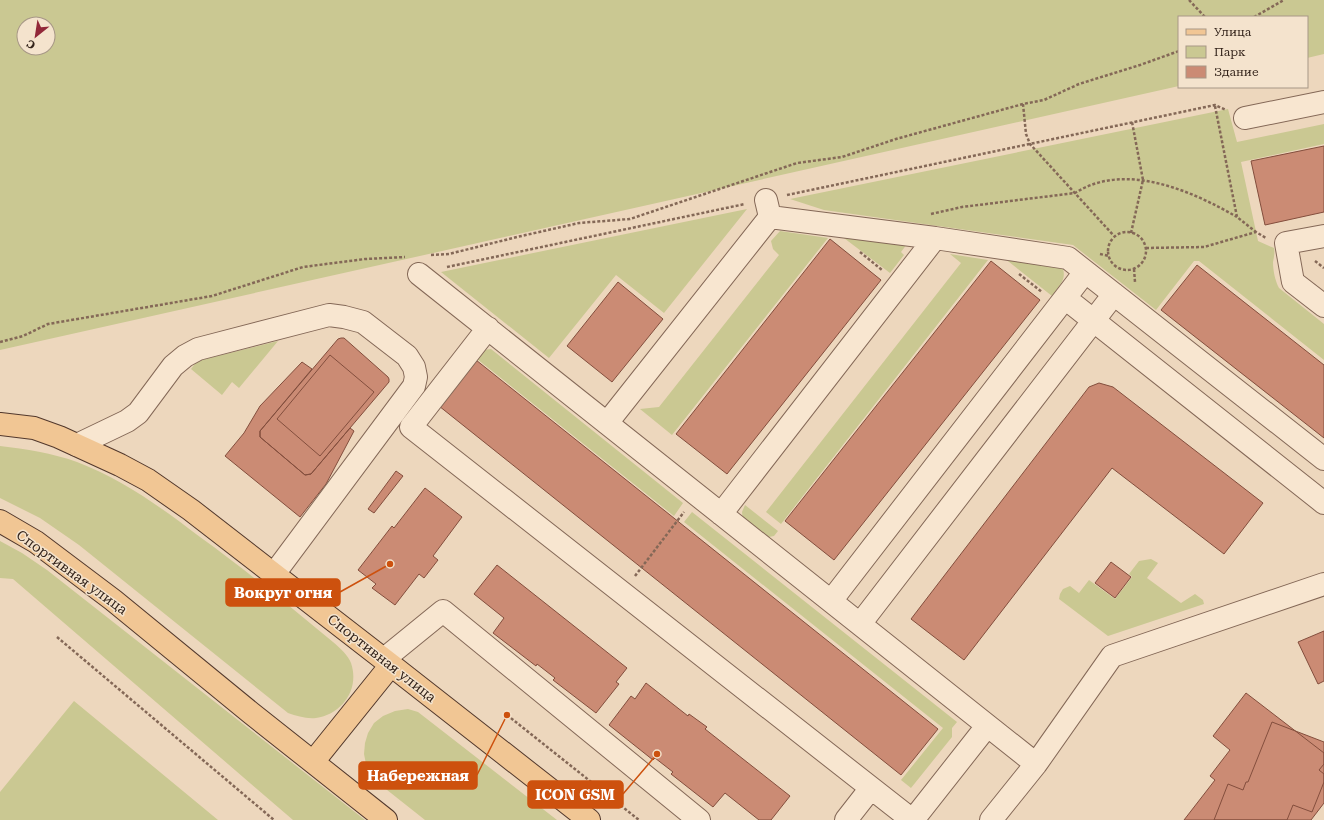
<svg xmlns="http://www.w3.org/2000/svg" width="1324" height="820" viewBox="0 0 1324 820" font-family="'Roboto Serif',serif">
  <rect width="100%" height="100%" fill="#edd7bd"/>
  <path fill="#cac892" fill-rule="evenodd" d="M 0,0 L 1324,0 L 1324,54 L 1307,58 L 1307,17 L 1179,17 L 1179,86 L 0,350 ZM 24,24 L 48,24 L 48,48 L 24,48 Z
    M 1228,109 L 1237,142 L 1324,124 L 1324,144 L 1241,162 L 1258,241 L 1274,248 C 1275,253 1274,257 1273,262 C 1273,270 1275,281 1279,288 L 1324,324 L 1324,360 L 1199,261 L 1194,261 L 1156,310 L 1073,245 L 824,210 L 790,199 Z
    M 747,209 L 664,313 L 616,275 L 549,358 L 441,272 Z
    M 780,231 L 828,238 L 672,435 L 640,409 L 659,407 L 779,255 L 773,249 L 771,241 Z
    M 840,235 L 907,244 L 901,252 L 904,255 L 890,273 Z
    M 950,254 L 988,260 L 781,524 L 766,512 L 961,263 Z
    M 999,254 L 1061,263 C 1068,279 1061,283 1052,296 Z
    M 278,341 L 239,388 L 232,382 L 222,395 L 191,369 L 197,361 Z
    M 491,349 L 683,503 L 674,516 L 477,359 L 484,350 Z
    M 0,446 C 26,449 52,453 77,462 C 122,479 162,508 200,537 C 246,570 289,606 333,642 C 340,648 348,655 351,663 C 360,689 342,714 316,718 C 306,719 297,716 288,713 L 79,545 L 40,518 L 0,498 Z
    M 745,505 L 778,531 L 774,536 L 764,538 L 743,521 L 742,512 Z
    M 692,512 L 957,722 L 952,728 L 952,737 L 911,788 L 901,780 L 943,728 L 684,522 Z
    M 0,541 L 22,553 L 47,570 L 365,820 L 293,820 L 13,579 L 0,578 Z
    M 1151,559 L 1158,563 L 1147,578 L 1181,603 L 1195,594 L 1203,600 L 1204,604 L 1108,636 L 1059,599 L 1060,594 L 1063,589 L 1070,586 L 1079,593 L 1089,580 L 1115,599 L 1132,577 L 1129,574 L 1139,561 Z
    M 74,701 L 218,820 L 0,820 L 0,792 Z
    M 408,709 L 418,712 L 557,820 L 425,820 L 377,782 L 370,773 L 366,764 L 364,754 L 365,743 L 368,733 L 374,723 L 383,716 L 395,711 Z"/>
  <path fill="#cb8b74" stroke="#834e3d" d="M 1324,146 L 1324,212 L 1265,225 L 1251,161 Z
    M 830,239 L 881,280 L 727,474 L 676,434 Z
    M 991,261 L 1040,300 L 834,560 L 785,521 Z
    M 1197,265 L 1324,365 L 1324,438 L 1161,310 Z
    M 618,282 L 663,319 L 612,382 L 567,346 Z
    M 341,338 L 344,338 L 388,377 L 389,379 L 389,382 L 311,474 L 305,475 L 260,437 L 260,431 L 338,339 Z
    M 330,355 L 374,392 L 320,456 L 277,419 Z
    M 476,360 L 938,729 L 901,775 L 439,406 Z
    M 302,362 L 312,369 L 260,431 L 260,437 L 305,475 L 311,474 L 350,428 L 354,431 L 326,484 L 300,517 L 225,456 L 244,433 L 260,406 Z
    M 1099,383 L 1113,387 L 1263,503 L 1224,554 L 1112,468 L 964,660 L 911,619 L 1089,387 Z
    M 396,471 L 403,476 L 374,513 L 368,509 Z
    M 425,488 L 462,517 L 433,556 L 438,560 L 424,578 L 419,574 L 395,605 L 372,588 L 376,584 L 358,570 L 392,526 L 394,528 Z
    M 1111,562 L 1131,577 L 1115,598 L 1095,583 Z
    M 497,565 L 627,668 L 616,682 L 619,684 L 596,713 L 553,680 L 555,678 L 537,664 L 536,666 L 493,633 L 504,618 L 474,594 Z
    M 1324,631 L 1324,681 L 1318,684 L 1298,642 Z
    M 646,683 L 688,716 L 689,714 L 707,727 L 705,729 L 790,796 L 771,820 L 759,820 L 725,793 L 713,807 L 671,774 L 673,772 L 655,758 L 653,760 L 609,725 L 631,696 L 635,699 Z
    M 1246,693 L 1324,753 L 1324,764 L 1319,770 L 1324,774 L 1324,803 L 1311,820 L 1184,820 L 1215,780 L 1210,776 L 1230,750 L 1213,736 Z
    M 1272,722 L 1324,742 L 1324,782 L 1312,812 L 1293,805 L 1287,820 L 1214,820 L 1228,784 L 1243,790 L 1246,782 L 1248,782 Z"/>
  <g fill="none" stroke-linecap="round" stroke-linejoin="round">
    <g stroke="#846857" stroke-width="24">
      <path id="minor" d="M 1245,118 L 1324,102
        M 770,217 L 935,238 L 1068,258 L 1324,459
        M 1324,236 L 1286,243 L 1293,282 L 1324,306
        M 419,274 L 1036,764
        M 1065,298 L 1324,503
        M 488,328 L 411,427 L 912,820
        M 607,423 L 770,217 L 766,200
        M 77,445 L 127,421 L 138,413 L 173,366 L 185,356 L 198,349 L 329,315 L 344,317 L 363,322 L 407,356 L 414,367 L 416,377 L 414,386 L 274,574
        M 721,514 L 935,238
        M 831,601 L 1085,272
        M 860,624 L 1114,294
        M 384,659 L 443,611 L 699,820
        M 846,820 L 871,788
        M 913,820 L 987,726
        M 991,820 L 1036,764 L 1112,656 L 1324,584"/>
    </g>
    <g stroke="#52382c" stroke-width="24">
      <path id="major" d="M 0,424 L 34,428 L 59,437 L 120,465 L 148,480 L 191,510 L 391,665 L 589,820
        M 0,521 L 36,542 L 113,600 L 251,713 L 386,820
        M 313,762 L 391,665"/>
    </g>
    <path stroke="#846857" stroke-width="2.5" stroke-dasharray="3 2" stroke-linecap="butt" d="M 1189,0 L 1205,17
      M 1254,17 L 1284,0
      M 1023,104 L 1026,134 L 1030,144 L 1115,237
      M 1215,106 L 1237,217 L 1256,232
      M 787,195 L 1215,105 L 1226,110
      M 931,214 L 962,207 L 1075,193 C 1125,161 1192,191 1237,217
      M1108 251a19 19 0 1 1 38 0a19 19 0 1 1-38 0Z
      M 1131,233 L 1143,180 L 1132,122
      M 1146,248 L 1204,247 L 1256,232 L 1266,238
      M 860,252 L 882,270
      M 1100,254 L 1109,256
      M 431,255 L 449,254 L 517,237 L 579,223 L 630,219 L 797,163 L 842,157 L 896,139 L 1023,104 L 1044,100 L 1079,84 L 1140,65 L 1179,51
      M 1315,261 L 1324,268
      M 447,267 L 745,204
      M 1134,269 L 1135,282
      M 1019,274 L 1042,292
      M 0,342 L 23,336 L 48,324 L 212,296 L 303,267 L 365,259 L 405,257
      M 635,576 L 684,512
      M 57,637 L 274,820
      M 507,715 L 639,820"/>
    <use href="#minor" stroke="#f8e6d0" stroke-width="22"/>
    <use href="#major" stroke="#f1c694" stroke-width="22"/>
  </g>
  <g text-anchor="middle" stroke-width="3" stroke-linejoin="round" paint-order="stroke">
    <g font-size="14" fill="#34241b" stroke="#f4e3cd">
      <text transform="translate(72 572) rotate(36)" y="5">Спортивная улица</text>
      <text transform="translate(382 658) rotate(38)" y="5">Спортивная улица</text>
    </g>
  </g>
  <path fill="none" stroke="#cd510e" stroke-width="1.5" d="M390 564L340 592M507 715L477 775M657 754L623 794"/>
  <g fill="#cd510e" stroke="#f4e3cd" stroke-width="1.5">
    <circle cx="390" cy="564" r="4"/>
    <circle cx="507" cy="715" r="4"/>
    <circle cx="657" cy="754" r="4"/>
  </g>
  <g fill="#cd510e" stroke="#cd510e" stroke-width="1.5">
    <rect x="226" y="579" width="114" height="27" rx="4"/>
    <rect x="359" y="762" width="118" height="27" rx="4"/>
    <rect x="528" y="781" width="95" height="27" rx="4"/>
  </g>
  <g font-size="15" text-anchor="middle" font-weight="bold" fill="#fff">
    <text x="283" y="598">Вокруг огня</text>
    <text x="418" y="781">Набережная</text>
    <text x="575" y="800">ICON GSM</text>
  </g>
  <rect x="1178" y="16" width="130" height="72" fill="#f4e3cd" stroke="#a79786"/>
  <rect x="1186" y="29" width="20" height="6" fill="#f1c694" stroke="#a79786"/>
  <text x="1214" y="36" font-size="12" fill="#34241b">Улица</text>
  <rect x="1186" y="46" width="20" height="12" fill="#cac892" stroke="#a79786"/>
  <text x="1214" y="56" font-size="12" fill="#34241b">Парк</text>
  <rect x="1186" y="66" width="20" height="12" fill="#cb8b74" stroke="#a79786"/>
  <text x="1214" y="76" font-size="12" fill="#34241b">Здание</text>
  <g transform="translate(36 36) rotate(210)"><circle r="19" fill="#f4e3cd" stroke="#a79786"/>
  <path d="M0-3L7 15L0 10L-7 15Z" fill="#922839"/>
  <text y="-6" font-size="11" font-weight="bold" text-anchor="middle" fill="#34241b">С</text>
  </g>
</svg>
